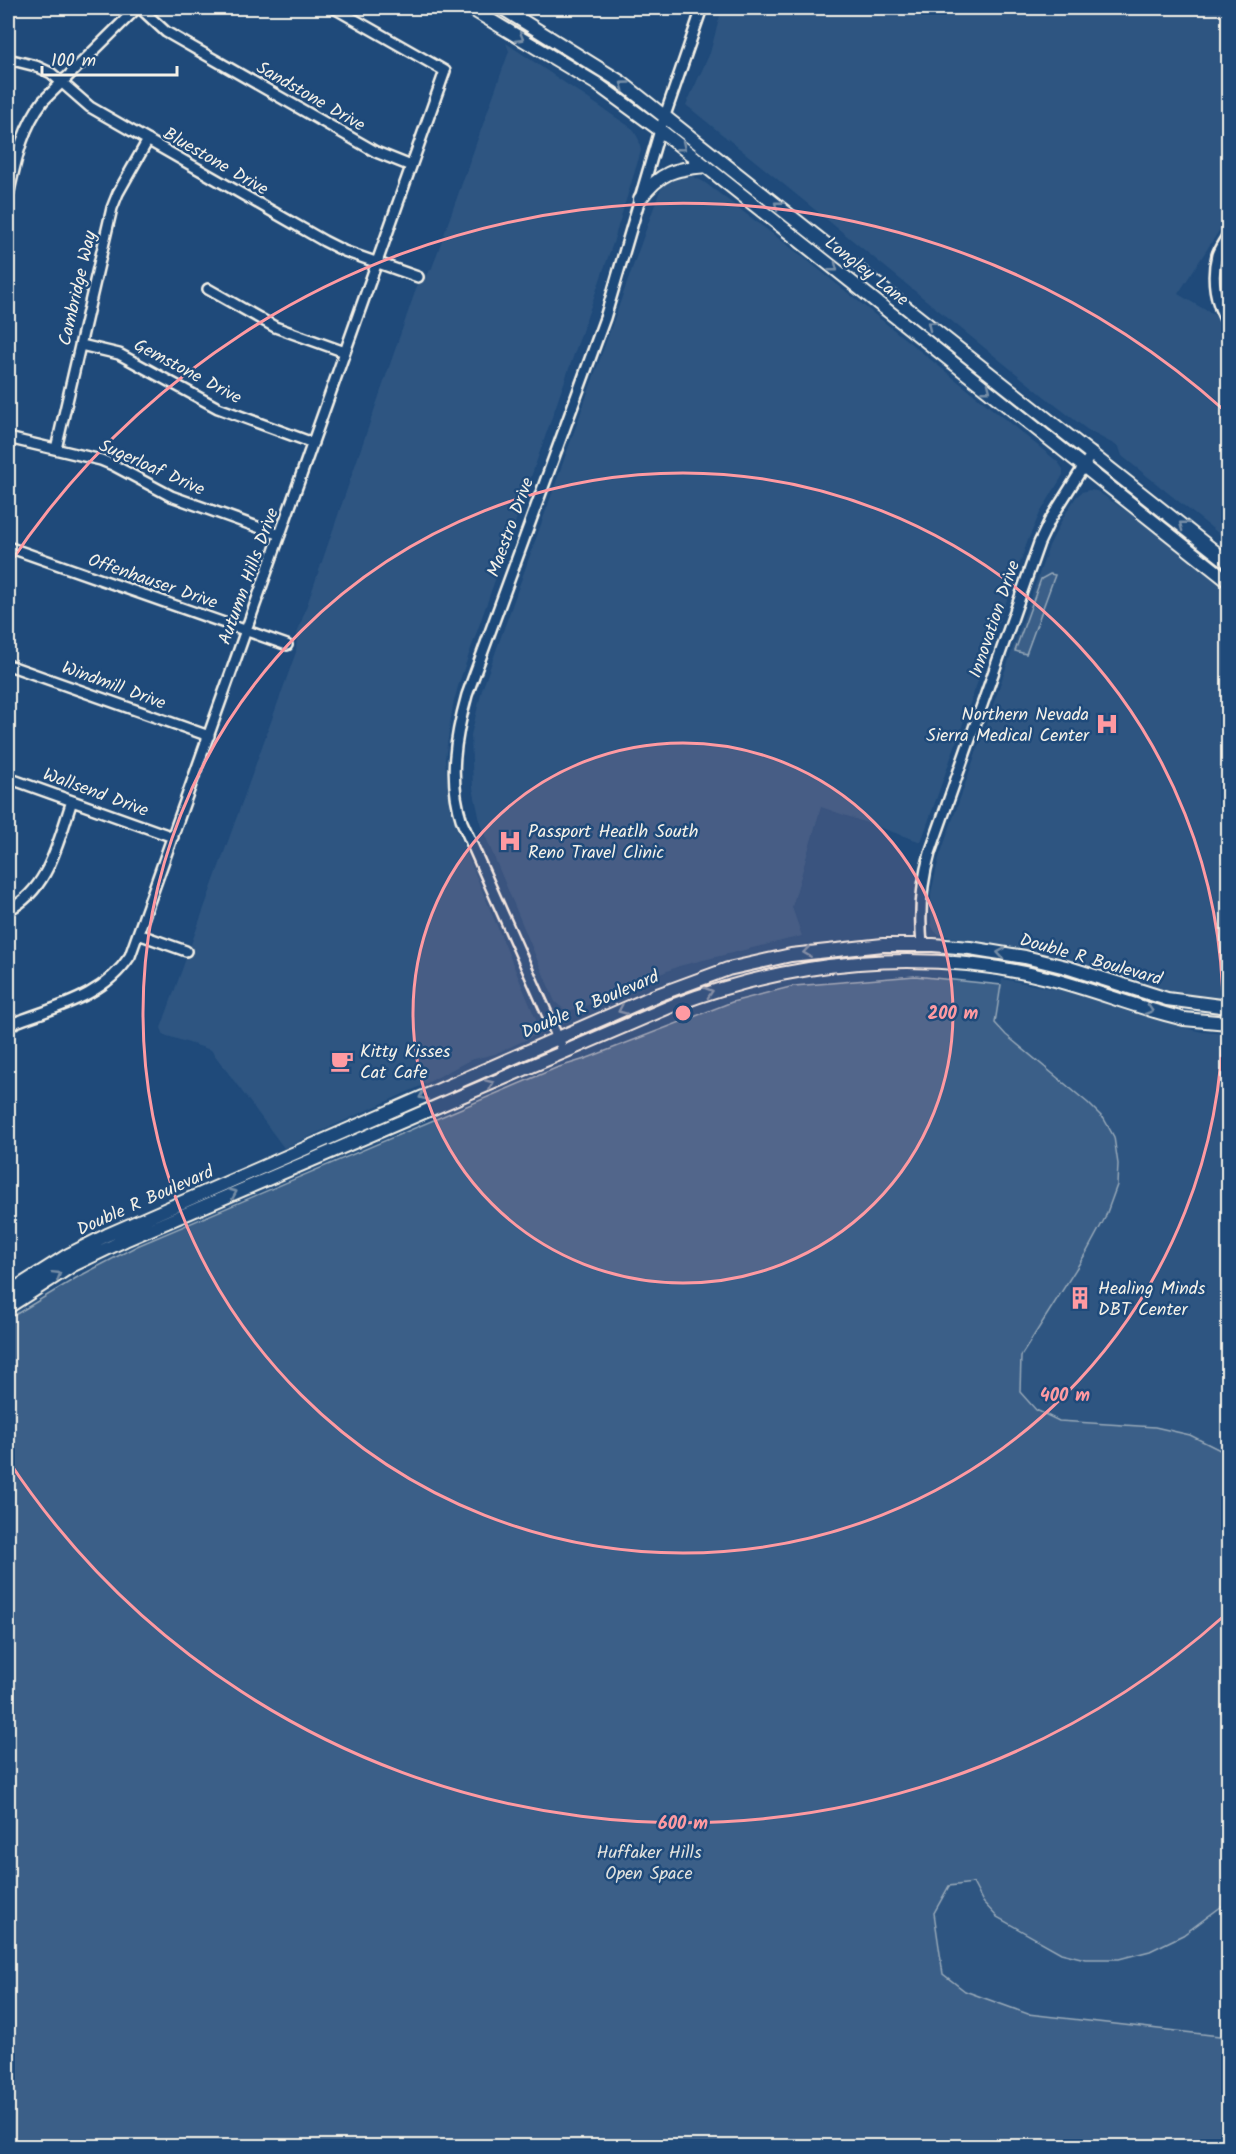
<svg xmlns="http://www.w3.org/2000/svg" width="1236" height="2154" viewBox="0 0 1236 2154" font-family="Kalam,sans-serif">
  <rect width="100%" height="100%" fill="#1f4a7a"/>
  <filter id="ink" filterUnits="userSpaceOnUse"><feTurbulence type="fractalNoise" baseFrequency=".0167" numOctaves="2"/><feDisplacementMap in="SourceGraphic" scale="12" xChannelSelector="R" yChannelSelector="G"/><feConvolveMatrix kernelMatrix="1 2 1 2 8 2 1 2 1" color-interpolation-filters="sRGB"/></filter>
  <g filter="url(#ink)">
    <path fill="#2d5581" d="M 722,8 L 1228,8 L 1228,217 L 1178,294 L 1214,315 L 1228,335 L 1228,541 L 1122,456 L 1119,447 L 1089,431 L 1050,401 L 686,105 L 710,53 Z
      M 506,43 L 633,129 L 639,140 L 641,151 L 613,243 L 459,683 L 453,705 L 445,759 L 449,798 L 455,825 L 537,1022 L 538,1030 L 534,1036 L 495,1054 L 470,1060 L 423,1085 L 284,1148 L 211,1050 L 164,1035 L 161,1028 L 296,652 L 297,634 L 417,286 L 432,268 L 509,51 Z
      M 682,175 L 692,176 L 704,182 L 807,260 L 1058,462 L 1063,469 L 1063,475 L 1040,513 L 1028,540 L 921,842 L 821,807 L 792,907 L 802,936 L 679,966 L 581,1008 L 566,1011 L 555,1002 L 481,826 L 473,788 L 471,735 L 482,690 L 659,193 L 664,183 L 674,177 Z
      M 1089,490 L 1097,491 L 1148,526 L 1228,590 L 1228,1001 L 1164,992 L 1092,967 L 1055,958 L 941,935 L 935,932 L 931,925 L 931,893 L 939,858 L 1049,546 L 1064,516 L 1076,497 L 1082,492 Z
      M 1002,979 L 1081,994 L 1185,1028 L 1202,1032 L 1228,1034 L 1228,1454 L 1190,1435 L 1059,1421 L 1036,1410 L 1020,1392 L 1021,1356 L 1086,1253 L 1105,1218 L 1117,1185 L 1118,1164 L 1114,1137 L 995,1023 Z
      M 973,1883 L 983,1902 L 1226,1903 L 1228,1893 L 1228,2037 L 1028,2014 L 965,1991 L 943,1974 L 934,1913 L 948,1886 Z"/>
    <path fill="#3a5f88" stroke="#97a8b8" stroke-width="1.5" d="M 1050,574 L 1055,575 L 1026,654 L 1015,651 L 1041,579 Z
      M 915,976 L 1001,985 L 995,1023 L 1006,1035 L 1088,1103 L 1104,1119 L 1114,1137 L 1118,1164 L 1117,1185 L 1105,1218 L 1086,1253 L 1021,1356 L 1020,1392 L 1036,1410 L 1059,1421 L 1155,1427 L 1190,1435 L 1228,1454 L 1228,1893 L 1226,1903 L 1183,1935 L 1150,1951 L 1119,1959 L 1085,1959 L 1061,1953 L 997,1917 L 983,1902 L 973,1883 L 949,1886 L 934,1913 L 943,1974 L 965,1991 L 1028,2014 L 1228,2037 L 1228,2146 L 8,2146 L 8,1319 L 76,1278 L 137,1246 L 556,1068 L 585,1059 L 732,1002 L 794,986 Z"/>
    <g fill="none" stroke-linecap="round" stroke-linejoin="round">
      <g stroke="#f4f1e8" stroke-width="14">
        <path id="minor" d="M 140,8 L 166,32 L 376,152 L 411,166
          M 8,59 L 36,66 L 51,73 L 90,107 L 324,241 L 344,251 L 418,277
          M 8,196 C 16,161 21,130 43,101 L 137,8
          M 1228,234 C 1225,241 1219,248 1217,255 C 1211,278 1215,304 1228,324
          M 208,289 L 275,327 L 345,352
          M 81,345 L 119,354 L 218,408 L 313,443
          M 8,438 L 101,460 L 113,465 L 171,496 L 280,535
          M 56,449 L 112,208 L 118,193 L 148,140
          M 8,547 L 287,645
          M 8,665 L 209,736
          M 8,778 L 173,837
          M 8,910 C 49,890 58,841 72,801
          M 138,934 L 186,951
          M 922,945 C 919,913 921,884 930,853 L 1039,543 L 1050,520 L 1092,453
          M 8,1028 L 16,1022 C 59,1006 104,996 130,956 L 445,71 L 334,8
          M 564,1052 L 462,822 C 448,779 455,738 467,695 L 605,318 L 660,130 L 702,8"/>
      </g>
      <g stroke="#f4f1e8" stroke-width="16">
        <path id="major" d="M 470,8 L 597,84 L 660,130 L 1228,581
          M 502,8 L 621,82 L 650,105 L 1228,562
          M 640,199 C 660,172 674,169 706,166
          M 8,1293 L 68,1255 L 107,1235 L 652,997 L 728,969 L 791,955 L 883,945 L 933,945 L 970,948 L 1025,957 L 1066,967 L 1167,999 L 1228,1007
          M 8,1307 L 73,1265 L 125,1240 L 674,1005 C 793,960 923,947 1047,978 C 1087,988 1125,1003 1165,1014 L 1184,1019 L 1228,1023"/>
      </g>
      <use href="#minor" stroke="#1f4a7a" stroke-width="9"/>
      <use href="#major" stroke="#1f4a7a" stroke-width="12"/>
    </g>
    <defs><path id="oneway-chevron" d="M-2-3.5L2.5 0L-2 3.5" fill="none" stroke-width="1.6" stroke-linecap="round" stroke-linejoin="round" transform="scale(1.5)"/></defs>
    <g stroke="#748da6">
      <use href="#oneway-chevron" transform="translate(520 38) rotate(31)"/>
      <use href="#oneway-chevron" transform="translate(624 85) rotate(-144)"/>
      <use href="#oneway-chevron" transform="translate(682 147) rotate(39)"/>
      <use href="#oneway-chevron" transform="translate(778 205) rotate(-142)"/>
      <use href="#oneway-chevron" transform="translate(834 268) rotate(38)"/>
      <use href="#oneway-chevron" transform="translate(931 325) rotate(-142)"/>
      <use href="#oneway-chevron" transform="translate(987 389) rotate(38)"/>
      <use href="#oneway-chevron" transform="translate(1183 525) rotate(-142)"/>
      <use href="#oneway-chevron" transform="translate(807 952) rotate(172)"/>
      <use href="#oneway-chevron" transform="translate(1001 953) rotate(-171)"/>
      <use href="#oneway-chevron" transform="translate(709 992) rotate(-18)"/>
      <use href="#oneway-chevron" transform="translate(622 1010) rotate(156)"/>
      <use href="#oneway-chevron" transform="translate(1149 1010) rotate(17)"/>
      <use href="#oneway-chevron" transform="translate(490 1084) rotate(-23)"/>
      <use href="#oneway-chevron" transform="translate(423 1096) rotate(156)"/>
      <use href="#oneway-chevron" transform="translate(233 1193) rotate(-23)"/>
      <use href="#oneway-chevron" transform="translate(57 1275) rotate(-32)"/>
    </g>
  </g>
  <circle cx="683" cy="1013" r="270" fill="#ff9aa2" fill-opacity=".12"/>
  <g fill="none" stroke="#ff9aa2" stroke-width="3">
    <circle cx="683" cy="1013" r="270"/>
    <circle cx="683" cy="1013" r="540"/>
    <path d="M1225 1615A810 810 0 0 1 8 1460M8 566A810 810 0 0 1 1225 411"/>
  </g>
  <defs>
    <g id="hospital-bare" transform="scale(1.8)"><path d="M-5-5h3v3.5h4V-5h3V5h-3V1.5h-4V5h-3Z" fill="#ff9aa2" stroke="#1f4a7a" stroke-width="2.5" paint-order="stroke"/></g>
    <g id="cafe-bare" transform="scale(1.8)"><path d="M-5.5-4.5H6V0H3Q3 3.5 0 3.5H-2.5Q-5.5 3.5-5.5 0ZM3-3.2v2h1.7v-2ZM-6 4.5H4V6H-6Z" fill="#ff9aa2" stroke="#1f4a7a" stroke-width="2.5" paint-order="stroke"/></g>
    <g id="building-bare" transform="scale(1.8)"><path d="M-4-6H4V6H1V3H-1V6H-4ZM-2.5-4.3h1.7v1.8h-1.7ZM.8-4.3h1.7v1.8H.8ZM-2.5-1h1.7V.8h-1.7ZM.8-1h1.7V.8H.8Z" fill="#ff9aa2" stroke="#1f4a7a" stroke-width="2.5" paint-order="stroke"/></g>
  </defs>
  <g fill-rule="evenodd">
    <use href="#hospital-bare" x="1107" y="724"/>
    <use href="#hospital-bare" x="510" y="841"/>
    <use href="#cafe-bare" x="342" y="1061"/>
    <use href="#building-bare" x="1080" y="1298"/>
  </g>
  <g text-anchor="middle" stroke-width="5" stroke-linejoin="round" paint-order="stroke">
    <g font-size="18" fill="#f4f1e8" stroke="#1f4a7a">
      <text transform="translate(311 96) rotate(30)" y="6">Sandstone Drive</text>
      <text transform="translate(216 161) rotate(30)" y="6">Bluestone Drive</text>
      <text transform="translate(867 271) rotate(38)" y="6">Longley Lane</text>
      <text transform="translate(77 288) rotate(-77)" y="6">Cambridge Way</text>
      <text transform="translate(188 371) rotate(28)" y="6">Gemstone Drive</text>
      <text transform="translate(152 467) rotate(24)" y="6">Sugerloaf Drive</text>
      <text transform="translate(510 527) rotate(-70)" y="6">Maestro Drive</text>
      <text transform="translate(248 576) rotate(-70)" y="6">Autumn Hills Drive</text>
      <text transform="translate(153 581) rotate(19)" y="6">Offenhauser Drive</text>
      <text transform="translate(994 619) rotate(-71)" y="6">Innovation Drive</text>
      <text transform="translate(114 685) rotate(20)" y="6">Windmill Drive</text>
      <text transform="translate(96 792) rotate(20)" y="6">Wallsend Drive</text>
      <text transform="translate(1091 959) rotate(16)" y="6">Double R Boulevard</text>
      <text transform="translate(590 1004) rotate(-23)" y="6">Double R Boulevard</text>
      <text transform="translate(145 1200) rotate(-24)" y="6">Double R Boulevard</text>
    </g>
    <g font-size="18" fill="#f4f1e8" stroke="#1f4a7a" text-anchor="start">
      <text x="1089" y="720" text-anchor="end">Northern Nevada<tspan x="1089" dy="21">Sierra Medical Center</tspan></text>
      <text x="528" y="837">Passport Heatlh South<tspan x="528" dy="21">Reno Travel Clinic</tspan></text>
      <text x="360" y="1057">Kitty Kisses<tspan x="360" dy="21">Cat Cafe</tspan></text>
      <text x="1098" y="1294">Healing Minds<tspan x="1098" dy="21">DBT Center</tspan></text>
    </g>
    <g font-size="18" fill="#e1e2de" stroke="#1f4a7a">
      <text x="649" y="1858">Huffaker Hills<tspan x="649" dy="21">Open Space</tspan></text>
    </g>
  </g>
  <circle cx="683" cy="1013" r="9" fill="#ff9aa2" stroke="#1f4a7a" stroke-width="3"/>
  <g font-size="18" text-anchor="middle" font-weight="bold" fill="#ff9aa2" stroke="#1f4a7a" stroke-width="5" stroke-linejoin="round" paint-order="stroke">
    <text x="953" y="1019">200 m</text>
    <text x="1065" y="1401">400 m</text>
    <text x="683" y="1829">600 m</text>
  </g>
  <rect width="1236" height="2154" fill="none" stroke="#1f4a7a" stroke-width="30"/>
  <rect x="15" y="15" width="1206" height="2124" fill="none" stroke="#f4f1e8" stroke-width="2" filter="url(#ink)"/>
  <path d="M42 66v9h135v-9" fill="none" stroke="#f4f1e8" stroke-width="3"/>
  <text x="51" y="66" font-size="18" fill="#f4f1e8" stroke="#1f4a7a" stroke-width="4.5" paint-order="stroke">100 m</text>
</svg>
